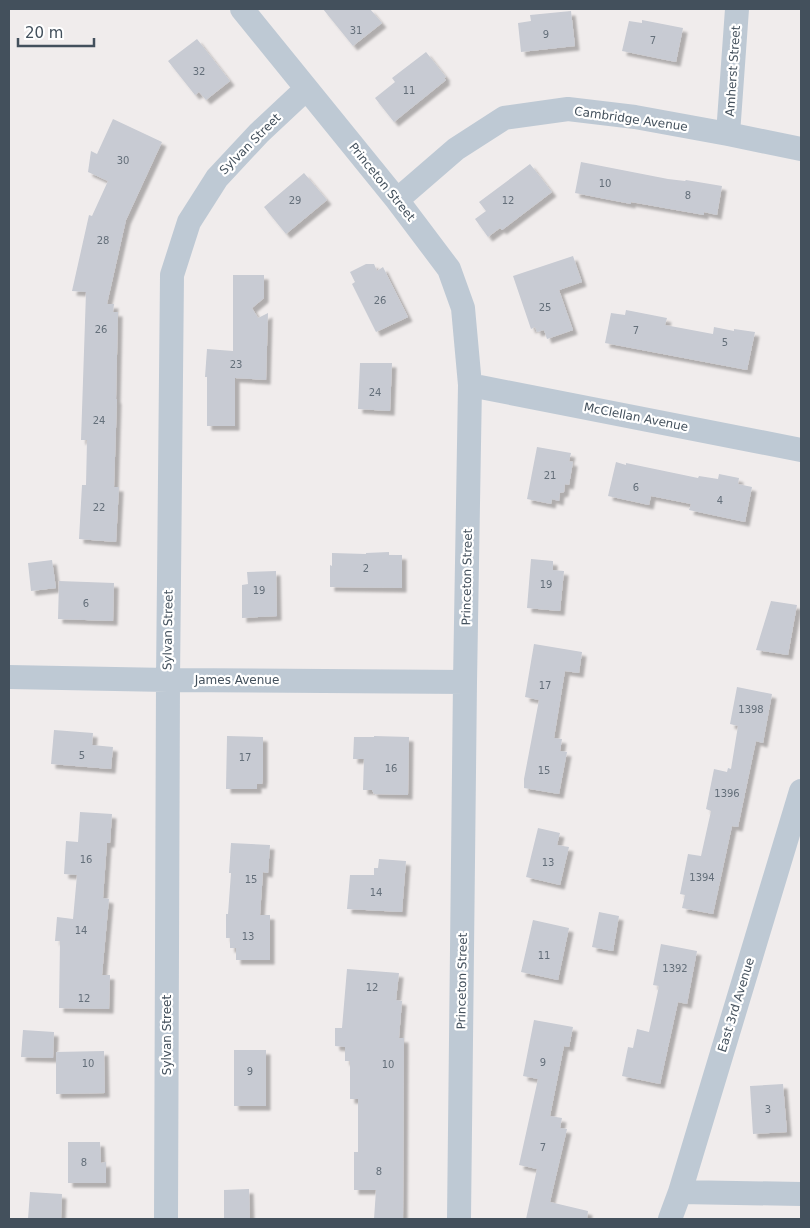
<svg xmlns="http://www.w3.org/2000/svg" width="810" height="1228" viewBox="0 0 810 1228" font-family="'DejaVu Sans',sans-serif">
  <defs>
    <filter id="shadow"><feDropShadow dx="4.5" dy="4.5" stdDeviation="1" flood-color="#0004"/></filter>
  </defs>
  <rect width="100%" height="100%" fill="#f0ecec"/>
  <path fill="#c8cbd3" filter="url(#shadow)" d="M 323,9 L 370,9 L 382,23 L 353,46 Z
    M 571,11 L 575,46 L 521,52 L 518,23 L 531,21 L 530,15 Z
    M 642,20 L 683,28 L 676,62 L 622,51 L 629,21 L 642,23 Z
    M 197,39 L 230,81 L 206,100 L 199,92 L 195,95 L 168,61 Z
    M 426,52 L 446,77 L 444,78 L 446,80 L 394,122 L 375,98 L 395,82 L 392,78 Z
    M 113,119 L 162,142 L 126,220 L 107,304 L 114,304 L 113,312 L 118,312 L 116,399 L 117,399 L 114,487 L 119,487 L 116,542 L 79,539 L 82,485 L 86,485 L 87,440 L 81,440 L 86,292 L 72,291 L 89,215 L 92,216 L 108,181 L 88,172 L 91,151 L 97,154 Z
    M 581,162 L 668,179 L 685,181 L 686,180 L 722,186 L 717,215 L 704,212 L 704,215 L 631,202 L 631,204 L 575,193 Z
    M 530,164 L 552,192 L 502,230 L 500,228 L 488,237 L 475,219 L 486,211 L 479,202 Z
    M 304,173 L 327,200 L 286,234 L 264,207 Z
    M 573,256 L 582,282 L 559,290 L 573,330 L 547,339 L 544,330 L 537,332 L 535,327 L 531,329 L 513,276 Z
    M 366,264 L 374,264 L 377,271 L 383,267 L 408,317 L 376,332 L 352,284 L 355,282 L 350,272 Z
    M 233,275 L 264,275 L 264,298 L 252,308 L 258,318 L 268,313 L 266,380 L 235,378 L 235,426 L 207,426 L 207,377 L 205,377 L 207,349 L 233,351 Z
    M 626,310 L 667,318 L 665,325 L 713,334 L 714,327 L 734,331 L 734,329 L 755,332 L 747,370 L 605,343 L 611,313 L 625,315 Z
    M 360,363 L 392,363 L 390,411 L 358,409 Z
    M 537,447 L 571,453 L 569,461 L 573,462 L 569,485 L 565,484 L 564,492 L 560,493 L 559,501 L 552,499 L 551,504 L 527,499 Z
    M 616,462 L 626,465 L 626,463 L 698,478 L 699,476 L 718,479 L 719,474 L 739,478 L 738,484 L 752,487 L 745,522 L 689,510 L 691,504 L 651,496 L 649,505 L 608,496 Z
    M 389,552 L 389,555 L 402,555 L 402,588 L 330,587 L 330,565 L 332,566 L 332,553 L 366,554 L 366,553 Z
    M 531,559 L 553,561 L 553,570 L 564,571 L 560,611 L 527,608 Z
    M 52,560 L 56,588 L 31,591 L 28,563 Z
    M 276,571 L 277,616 L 242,618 L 242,585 L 248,584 L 247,572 Z
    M 59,581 L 114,583 L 113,621 L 58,619 Z
    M 771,601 L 797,605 L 788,655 L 756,650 Z
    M 534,644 L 582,652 L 579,673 L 565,671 L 554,738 L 562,739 L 560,751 L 567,752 L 559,794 L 524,788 L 524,779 L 539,700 L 525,697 Z
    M 737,687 L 772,694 L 763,743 L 756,741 L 738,827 L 732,826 L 713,914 L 682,908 L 685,895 L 680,894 L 688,854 L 701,856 L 711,811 L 706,809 L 714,769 L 727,772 L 728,768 L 731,769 L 738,726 L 730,724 Z
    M 54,730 L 93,733 L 92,745 L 113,747 L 111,769 L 51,764 Z
    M 227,736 L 263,737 L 263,778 L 262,784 L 257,784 L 257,789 L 226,789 Z
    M 374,736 L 409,737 L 408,795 L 374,794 L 372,790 L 363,790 L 364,759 L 353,759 L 354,737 L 374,737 Z
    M 80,812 L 112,814 L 110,843 L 107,843 L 103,898 L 109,899 L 102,975 L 110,975 L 109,1009 L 59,1008 L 60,941 L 55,941 L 57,917 L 73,919 L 77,875 L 64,874 L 66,841 L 78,842 Z
    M 538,828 L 560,833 L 557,845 L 569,847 L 560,885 L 526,877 Z
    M 231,843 L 270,845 L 268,873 L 263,872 L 260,915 L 270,915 L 270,960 L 236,960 L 236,948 L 230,948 L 230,938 L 226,938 L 226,914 L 228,914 L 231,873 L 229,873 Z
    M 379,859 L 406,861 L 402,912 L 347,909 L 350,875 L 374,875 L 374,868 L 378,868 Z
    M 599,912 L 619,916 L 613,951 L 592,947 Z
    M 533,920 L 569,928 L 558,980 L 521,972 Z
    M 661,944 L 697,951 L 687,1004 L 678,1002 L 660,1084 L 622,1076 L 628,1047 L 633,1048 L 637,1029 L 649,1032 L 659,986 L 653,985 Z
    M 347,969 L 399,973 L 396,1000 L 402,1001 L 399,1038 L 404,1038 L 403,1219 L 374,1219 L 376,1190 L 354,1190 L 354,1152 L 358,1152 L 358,1099 L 350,1099 L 350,1061 L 345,1061 L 345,1047 L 335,1046 L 335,1028 L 342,1028 Z
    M 534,1020 L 573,1027 L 569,1047 L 564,1046 L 550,1116 L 562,1118 L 560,1128 L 567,1129 L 550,1202 L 588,1211 L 587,1219 L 526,1219 L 537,1169 L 519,1165 L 538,1079 L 523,1076 Z
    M 23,1030 L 54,1032 L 53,1058 L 21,1057 Z
    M 234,1050 L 266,1050 L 266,1106 L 234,1106 Z
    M 104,1051 L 105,1093 L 56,1094 L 56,1052 Z
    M 783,1084 L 787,1132 L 753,1134 L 750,1086 Z
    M 68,1142 L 100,1142 L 101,1163 L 106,1162 L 106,1183 L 68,1183 Z
    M 249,1189 L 250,1219 L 224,1219 L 224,1190 Z
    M 30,1192 L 62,1194 L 61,1219 L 28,1219 Z"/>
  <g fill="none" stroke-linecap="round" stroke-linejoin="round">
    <path stroke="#bec9d4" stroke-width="24" d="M 242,9 L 397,200 L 449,269 L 463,308 L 470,385 L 465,682 L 459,1219
      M 728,134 L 737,9
      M 397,200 L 456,149 L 504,118 L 568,109 L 635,117 L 728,134 L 801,149
      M 470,385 L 801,450
      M 9,677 L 168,680 L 465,682
      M 680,1192 L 801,1194
      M 166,1219 L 168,680 L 172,275 L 189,222 L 217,178 L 259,133 L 306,89
      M 670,1219 L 680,1192 L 801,791"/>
  </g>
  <g text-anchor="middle" stroke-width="4.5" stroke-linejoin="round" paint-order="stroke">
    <g font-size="10" fill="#646f7a">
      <text x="356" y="34">31</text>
      <text x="546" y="38">9</text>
      <text x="653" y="44">7</text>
      <text x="199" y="75">32</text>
      <text x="409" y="94">11</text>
      <text x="123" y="164">30</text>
      <text x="605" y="187">10</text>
      <text x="688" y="199">8</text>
      <text x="295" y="204">29</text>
      <text x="508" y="204">12</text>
      <text x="103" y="244">28</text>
      <text x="380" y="304">26</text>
      <text x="545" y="311">25</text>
      <text x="101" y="333">26</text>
      <text x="636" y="334">7</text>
      <text x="725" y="346">5</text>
      <text x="236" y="368">23</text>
      <text x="375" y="396">24</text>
      <text x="99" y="424">24</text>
      <text x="550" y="479">21</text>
      <text x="636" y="491">6</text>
      <text x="720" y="504">4</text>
      <text x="99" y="511">22</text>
      <text x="366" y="572">2</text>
      <text x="546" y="588">19</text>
      <text x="259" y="594">19</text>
      <text x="86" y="607">6</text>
      <text x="545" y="689">17</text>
      <text x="751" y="713">1398</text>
      <text x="82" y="759">5</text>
      <text x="245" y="761">17</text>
      <text x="391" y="772">16</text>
      <text x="544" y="774">15</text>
      <text x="727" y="797">1396</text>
      <text x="86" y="863">16</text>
      <text x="548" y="866">13</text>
      <text x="702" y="881">1394</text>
      <text x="251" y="883">15</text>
      <text x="376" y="896">14</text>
      <text x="81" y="934">14</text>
      <text x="248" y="940">13</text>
      <text x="544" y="959">11</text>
      <text x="675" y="972">1392</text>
      <text x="372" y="991">12</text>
      <text x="84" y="1002">12</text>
      <text x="543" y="1066">9</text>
      <text x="88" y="1067">10</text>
      <text x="388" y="1068">10</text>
      <text x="250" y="1075">9</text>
      <text x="768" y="1113">3</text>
      <text x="543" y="1151">7</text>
      <text x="84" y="1166">8</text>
      <text x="379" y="1175">8</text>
    </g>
    <g font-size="12" fill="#43505c" stroke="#fff">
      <text transform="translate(733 71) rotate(-86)" y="4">Amherst Street</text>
      <text transform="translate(631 119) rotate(8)" y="4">Cambridge Avenue</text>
      <text transform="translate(250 144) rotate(-45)" y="4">Sylvan Street</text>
      <text transform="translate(382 182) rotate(51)" y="4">Princeton Street</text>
      <text transform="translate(636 417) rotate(11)" y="4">McClellan Avenue</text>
      <text transform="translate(467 577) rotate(-89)" y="4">Princeton Street</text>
      <text transform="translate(168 630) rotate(-89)" y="4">Sylvan Street</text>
      <text x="237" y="684">James Avenue</text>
      <text transform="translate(462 981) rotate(-89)" y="4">Princeton Street</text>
      <text transform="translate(736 1005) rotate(-73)" y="4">East 3rd Avenue</text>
      <text transform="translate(167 1035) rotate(-90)" y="4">Sylvan Street</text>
    </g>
  </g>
  <rect width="810" height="1228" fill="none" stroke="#43505c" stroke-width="20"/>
  <path d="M18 38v8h76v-8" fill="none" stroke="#43505c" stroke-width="2.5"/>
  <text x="25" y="38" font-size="15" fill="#43505c" stroke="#ffffff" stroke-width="4" paint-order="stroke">20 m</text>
</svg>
